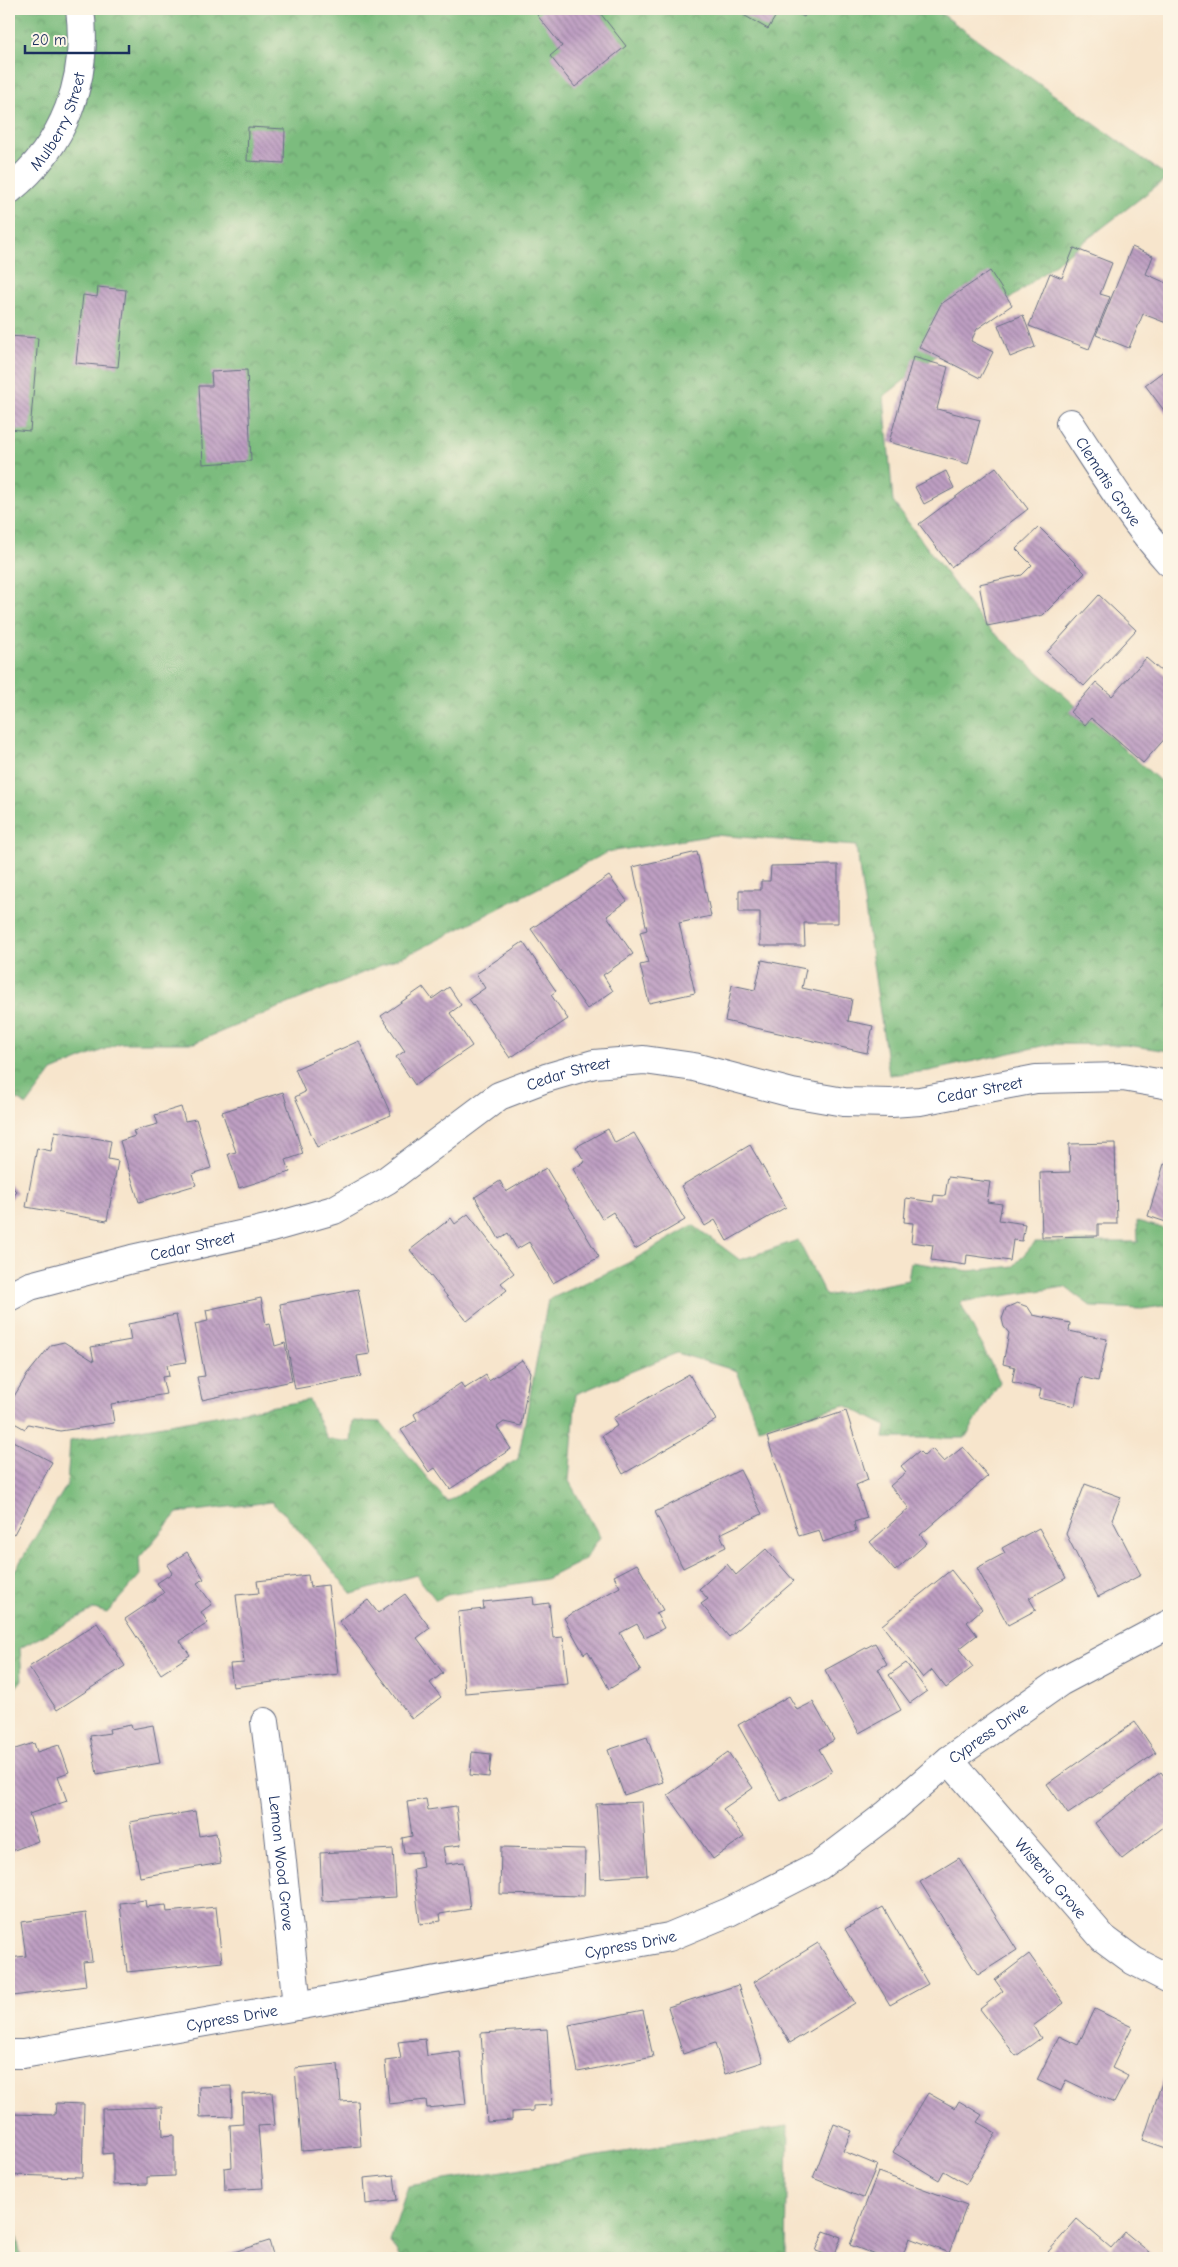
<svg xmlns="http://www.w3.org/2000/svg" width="1178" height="2267" viewBox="0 0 1178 2267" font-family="'Comic Neue',sans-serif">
  <defs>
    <pattern id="forest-crowns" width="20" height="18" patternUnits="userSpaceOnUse" patternTransform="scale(1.25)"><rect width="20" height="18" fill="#7cbc7e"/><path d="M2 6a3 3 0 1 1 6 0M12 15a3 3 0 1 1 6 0" fill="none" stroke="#65996a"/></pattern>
    <pattern id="building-back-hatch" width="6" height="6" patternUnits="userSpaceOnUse" patternTransform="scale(1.25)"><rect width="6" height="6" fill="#be9fc2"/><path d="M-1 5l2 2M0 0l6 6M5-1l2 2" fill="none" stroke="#9a82a1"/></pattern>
  </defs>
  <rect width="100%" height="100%" fill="#fcf5e5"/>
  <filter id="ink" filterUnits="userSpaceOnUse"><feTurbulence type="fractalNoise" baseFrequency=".02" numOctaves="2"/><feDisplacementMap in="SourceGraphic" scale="10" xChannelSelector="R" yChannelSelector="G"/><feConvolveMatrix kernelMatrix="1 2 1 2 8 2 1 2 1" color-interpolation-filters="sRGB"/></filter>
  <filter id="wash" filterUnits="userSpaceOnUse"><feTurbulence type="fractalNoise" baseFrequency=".0096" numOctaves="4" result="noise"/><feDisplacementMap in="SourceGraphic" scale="20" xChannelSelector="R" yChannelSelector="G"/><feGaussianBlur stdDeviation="1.12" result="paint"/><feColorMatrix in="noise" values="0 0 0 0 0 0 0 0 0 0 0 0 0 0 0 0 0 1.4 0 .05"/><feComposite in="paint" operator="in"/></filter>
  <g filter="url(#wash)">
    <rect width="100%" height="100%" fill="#f7e5cc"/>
    <path fill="url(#forest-crowns)" stroke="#4c766e" d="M 9,9 L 935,9 L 1168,177 L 884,396 L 893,502 L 984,624 L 1169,789 L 1169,1051 L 1126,1045 L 1051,1044 L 929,1071 L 889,1075 L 856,846 L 715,835 L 608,852 L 420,949 L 194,1043 L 120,1043 L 52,1071 L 27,1105 L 9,1095 Z
      M 1137,1221 L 1169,1230 L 1169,1305 L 1142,1309 L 1092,1307 L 1065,1287 L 960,1302 L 1000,1382 L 965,1438 L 884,1438 L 886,1426 L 845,1405 L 758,1428 L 737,1371 L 677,1353 L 576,1394 L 569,1481 L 600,1537 L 584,1560 L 546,1579 L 447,1595 L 436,1600 L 416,1575 L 352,1594 L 286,1515 L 271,1502 L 177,1513 L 139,1558 L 140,1575 L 107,1613 L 94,1609 L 20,1648 L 22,1680 L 9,1696 L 9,1580 L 67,1485 L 70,1441 L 309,1400 L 327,1439 L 351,1442 L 353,1421 L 381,1422 L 447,1502 L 518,1459 L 548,1300 L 628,1263 L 693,1225 L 740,1260 L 798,1240 L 826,1296 L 908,1280 L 911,1262 L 969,1271 L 1014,1266 L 1035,1242 L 1138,1242 Z
      M 788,2126 L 786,2258 L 400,2258 L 390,2241 L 408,2186 Z
      M 9,2200 L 10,2200 L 21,2258 L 9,2258 Z"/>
    <g id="blocks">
      <path fill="url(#building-back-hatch)" d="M 544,9 L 597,9 L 626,46 L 575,87 L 550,56 L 562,46 L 537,15 Z
        M 733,9 L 780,9 L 768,29 Z
        M 789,9 L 809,9 L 804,17 Z
        M 248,127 L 285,129 L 284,163 L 247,161 Z
        M 1132,247 L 1153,256 L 1146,274 L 1169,284 L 1169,324 L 1143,314 L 1129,348 L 1096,335 Z
        M 1074,248 L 1112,263 L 1100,294 L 1110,297 L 1089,349 L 1029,326 L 1050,273 L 1062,278 Z
        M 990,271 L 1012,305 L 977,329 L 971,341 L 993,352 L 980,378 L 919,347 L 941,304 Z
        M 98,287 L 126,290 L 118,367 L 76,363 L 83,295 L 97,297 Z
        M 1023,315 L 1035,347 L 1010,357 L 998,325 Z
        M 9,336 L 38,338 L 30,431 L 9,429 Z
        M 913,357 L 948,367 L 937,409 L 980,420 L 968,464 L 889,442 Z
        M 1169,367 L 1169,417 L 1145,385 Z
        M 247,370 L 251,461 L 203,464 L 199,386 L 212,386 L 211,372 Z
        M 996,467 L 1028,509 L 951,567 L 919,524 Z
        M 946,471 L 954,488 L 924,504 L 915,487 Z
        M 1039,527 L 1085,573 L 1043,615 L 987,626 L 979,584 L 1022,575 L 1032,565 L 1016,549 Z
        M 1099,595 L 1136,630 L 1084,686 L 1047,652 Z
        M 1146,658 L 1169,678 L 1169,734 L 1143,763 L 1091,718 L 1085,725 L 1070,712 L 1096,682 L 1112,696 Z
        M 697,852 L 711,916 L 679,923 L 695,993 L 649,1003 L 640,965 L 648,963 L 640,932 L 647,930 L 633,867 Z
        M 838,865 L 838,923 L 804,923 L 805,946 L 760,946 L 760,912 L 739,912 L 739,890 L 761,890 L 761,881 L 770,881 L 771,866 Z
        M 609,876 L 627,901 L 607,916 L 633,954 L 603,975 L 613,991 L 587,1009 L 531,929 Z
        M 523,942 L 556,991 L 551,995 L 568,1019 L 510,1058 L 469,999 L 485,988 L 476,974 Z
        M 762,960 L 806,969 L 802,988 L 852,999 L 848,1021 L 873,1026 L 867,1053 L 725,1021 L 732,985 L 755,990 Z
        M 423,987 L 432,999 L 449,987 L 461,1005 L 450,1013 L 472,1046 L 415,1085 L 396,1057 L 405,1051 L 381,1016 Z
        M 359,1041 L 391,1115 L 317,1147 L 295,1097 L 305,1092 L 295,1069 Z
        M 283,1092 L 303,1154 L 286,1160 L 290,1172 L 239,1188 L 228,1154 L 236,1152 L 222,1112 Z
        M 181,1107 L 185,1121 L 196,1119 L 211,1168 L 192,1174 L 196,1185 L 139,1202 L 120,1141 L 135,1136 L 133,1131 L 158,1124 L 155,1115 Z
        M 608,1129 L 615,1143 L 634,1133 L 685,1220 L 635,1249 L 613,1212 L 602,1219 L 573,1169 L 585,1162 L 576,1147 Z
        M 55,1131 L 111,1141 L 108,1159 L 118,1161 L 107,1221 L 26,1207 L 37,1148 L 51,1151 Z
        M 1115,1143 L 1117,1224 L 1098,1224 L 1098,1236 L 1042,1237 L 1040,1173 L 1070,1172 L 1069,1144 Z
        M 750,1145 L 786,1207 L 727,1241 L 715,1220 L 705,1226 L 681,1186 Z
        M 1164,1164 L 1169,1166 L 1169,1223 L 1148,1216 Z
        M 546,1168 L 599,1257 L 553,1283 L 529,1242 L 517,1249 L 508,1233 L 499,1239 L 475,1197 L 500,1181 L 506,1192 Z
        M 948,1177 L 990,1182 L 987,1202 L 1002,1204 L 999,1220 L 1025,1224 L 1022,1241 L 1013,1240 L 1010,1261 L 967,1255 L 966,1265 L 931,1260 L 933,1245 L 911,1242 L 913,1223 L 904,1222 L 906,1198 L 933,1202 L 934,1195 L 945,1196 Z
        M 9,1184 L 17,1192 L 9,1201 Z
        M 468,1214 L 514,1273 L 501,1283 L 507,1290 L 467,1321 L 410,1250 L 451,1218 L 455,1224 Z
        M 358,1289 L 370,1354 L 357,1356 L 361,1377 L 295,1389 L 280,1304 Z
        M 261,1298 L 266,1325 L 270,1324 L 275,1346 L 285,1343 L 292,1381 L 202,1400 L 197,1377 L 205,1376 L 195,1324 L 208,1321 L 206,1310 Z
        M 1017,1303 L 1028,1307 L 1033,1315 L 1070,1323 L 1069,1331 L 1107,1339 L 1098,1381 L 1081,1377 L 1075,1406 L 1039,1398 L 1041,1389 L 1012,1382 L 1015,1367 L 1003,1364 L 1009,1333 L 1004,1327 L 1002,1319 L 1006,1308 Z
        M 176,1315 L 186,1362 L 167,1365 L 169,1376 L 162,1377 L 166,1394 L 111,1404 L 114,1423 L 60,1431 L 28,1424 L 25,1429 L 9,1420 L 9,1395 L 13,1398 L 27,1375 L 51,1345 L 64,1342 L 94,1361 L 91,1347 L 131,1340 L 128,1324 Z
        M 522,1360 L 530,1372 L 521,1426 L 504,1422 L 497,1427 L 511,1449 L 450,1489 L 435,1468 L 429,1472 L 401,1430 L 417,1420 L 414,1414 L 461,1383 L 464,1389 L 486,1375 L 489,1381 Z
        M 689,1374 L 716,1420 L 623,1474 L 602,1436 L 617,1426 L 613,1418 Z
        M 846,1411 L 868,1480 L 856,1485 L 867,1518 L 854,1522 L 856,1531 L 823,1542 L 819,1530 L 799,1536 L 767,1437 Z
        M 9,1439 L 52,1462 L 14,1534 L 9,1531 Z
        M 963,1447 L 988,1476 L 920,1535 L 927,1543 L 895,1571 L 870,1542 L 909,1508 L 890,1486 L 906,1472 L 901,1466 L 919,1451 L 924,1456 L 932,1449 L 944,1462 Z
        M 740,1470 L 762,1514 L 720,1534 L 726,1547 L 683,1568 L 655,1512 Z
        M 1085,1484 L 1121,1497 L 1112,1519 L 1141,1575 L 1098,1597 L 1066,1534 Z
        M 1039,1528 L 1066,1578 L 1029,1598 L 1036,1610 L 1008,1625 L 977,1568 L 1005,1553 L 1002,1548 Z
        M 766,1549 L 794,1581 L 729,1637 L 701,1604 L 708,1599 L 699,1589 L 727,1564 L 736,1575 Z
        M 187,1552 L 204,1579 L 197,1583 L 212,1604 L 201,1612 L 208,1623 L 180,1641 L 190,1655 L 161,1674 L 125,1619 L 164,1593 L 157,1583 L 172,1573 L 167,1565 Z
        M 637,1564 L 663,1610 L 656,1613 L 664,1628 L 645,1638 L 637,1624 L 620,1633 L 641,1670 L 609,1689 L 588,1651 L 584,1654 L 564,1618 L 620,1587 L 614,1576 Z
        M 951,1570 L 982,1609 L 967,1622 L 977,1635 L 959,1649 L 973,1667 L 946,1688 L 932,1670 L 923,1678 L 882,1625 Z
        M 308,1575 L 310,1587 L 328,1585 L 338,1674 L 233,1687 L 230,1664 L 244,1663 L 236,1595 L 259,1593 L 257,1581 Z
        M 405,1594 L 430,1628 L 417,1638 L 443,1673 L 430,1683 L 441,1697 L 412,1719 L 339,1621 L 368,1600 L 378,1613 Z
        M 533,1597 L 534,1605 L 549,1603 L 553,1638 L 563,1637 L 568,1684 L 465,1693 L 458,1612 L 484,1609 L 483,1602 Z
        M 97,1623 L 125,1666 L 57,1710 L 29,1667 Z
        M 875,1643 L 887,1664 L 878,1669 L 901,1710 L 859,1733 L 825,1670 Z
        M 906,1663 L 927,1691 L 910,1703 L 889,1675 Z
        M 789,1696 L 797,1710 L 813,1702 L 834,1740 L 819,1749 L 832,1772 L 781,1801 L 738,1725 Z
        M 1135,1722 L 1156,1753 L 1068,1814 L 1047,1784 Z
        M 131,1725 L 132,1729 L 153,1725 L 160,1763 L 97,1774 L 90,1736 L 110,1733 L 109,1729 Z
        M 647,1737 L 663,1782 L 624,1795 L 608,1750 Z
        M 34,1743 L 37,1752 L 59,1745 L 69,1772 L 58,1776 L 67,1801 L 29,1814 L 38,1841 L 9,1852 L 9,1751 Z
        M 472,1752 L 491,1754 L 489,1777 L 470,1775 Z
        M 728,1752 L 753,1788 L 723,1809 L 744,1837 L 713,1859 L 668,1795 Z
        M 1161,1772 L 1169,1783 L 1169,1823 L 1122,1859 L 1095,1823 Z
        M 426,1799 L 428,1810 L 456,1806 L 461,1845 L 443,1847 L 446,1864 L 464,1862 L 470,1909 L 440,1914 L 441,1921 L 420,1924 L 413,1869 L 423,1867 L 421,1852 L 404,1853 L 402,1838 L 412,1836 L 407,1802 Z
        M 642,1802 L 647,1875 L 601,1878 L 596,1804 Z
        M 195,1811 L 199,1836 L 216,1833 L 221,1863 L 140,1877 L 130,1822 Z
        M 501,1847 L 585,1849 L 584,1896 L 500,1894 Z
        M 393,1849 L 396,1897 L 322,1901 L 320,1853 Z
        M 959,1858 L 1017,1950 L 978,1975 L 920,1882 Z
        M 145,1900 L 146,1907 L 166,1905 L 167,1912 L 216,1907 L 222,1962 L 127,1972 L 120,1903 Z
        M 883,1907 L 928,1984 L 890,2005 L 845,1929 Z
        M 86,1913 L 92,1961 L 83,1962 L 86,1986 L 13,1996 L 9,1958 L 26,1956 L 21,1922 Z
        M 818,1943 L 855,2003 L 790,2043 L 754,1982 Z
        M 1029,1954 L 1064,2003 L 1033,2026 L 1041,2038 L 1016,2056 L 980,2009 L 1003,1991 L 995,1980 Z
        M 738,1985 L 763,2062 L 725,2074 L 715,2043 L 683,2054 L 668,2007 Z
        M 1095,2009 L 1132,2027 L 1112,2068 L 1128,2076 L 1114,2103 L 1066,2080 L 1061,2091 L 1037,2080 L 1059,2036 L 1078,2045 Z
        M 643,2010 L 653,2057 L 578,2072 L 569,2025 Z
        M 547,2029 L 552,2105 L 533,2106 L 533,2111 L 512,2112 L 512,2120 L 487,2122 L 481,2033 Z
        M 425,2039 L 427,2056 L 460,2052 L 466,2104 L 427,2108 L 426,2100 L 389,2104 L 385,2061 L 401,2059 L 398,2042 Z
        M 1169,2061 L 1169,2149 L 1143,2140 Z
        M 338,2064 L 341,2102 L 358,2101 L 361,2146 L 302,2151 L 295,2068 Z
        M 231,2086 L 232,2116 L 200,2117 L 199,2087 Z
        M 272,2092 L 275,2125 L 258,2126 L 263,2188 L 225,2190 L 224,2168 L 232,2167 L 230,2125 L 243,2124 L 242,2094 Z
        M 928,2093 L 955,2108 L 959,2101 L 982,2115 L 977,2122 L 996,2133 L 966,2184 L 944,2171 L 939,2180 L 893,2152 Z
        M 56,2103 L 84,2104 L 82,2177 L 9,2175 L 9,2114 L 55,2115 Z
        M 162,2107 L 163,2136 L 174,2135 L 174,2176 L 147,2177 L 147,2184 L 113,2185 L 113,2153 L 103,2154 L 102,2109 Z
        M 834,2124 L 852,2131 L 843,2151 L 877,2165 L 863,2198 L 813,2178 Z
        M 878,2172 L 967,2205 L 949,2253 L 909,2238 L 902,2258 L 884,2258 L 850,2245 Z
        M 394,2175 L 397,2200 L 366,2204 L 364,2178 Z
        M 1077,2219 L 1111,2248 L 1125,2232 L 1156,2258 L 1055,2258 L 1048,2252 Z
        M 824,2231 L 841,2237 L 834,2257 L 816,2251 Z
        M 269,2241 L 274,2258 L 215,2258 Z"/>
    </g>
  </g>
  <g filter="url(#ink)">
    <use href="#blocks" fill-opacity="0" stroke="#686f84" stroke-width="1"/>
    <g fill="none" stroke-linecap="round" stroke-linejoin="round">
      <g stroke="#686f84" stroke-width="30">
        <g id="minor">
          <path id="s1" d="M 9,190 C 65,145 89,79 80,9"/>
          <path id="s2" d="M 1070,423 C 1101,470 1131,520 1169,562"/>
          <path id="s3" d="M 9,1297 L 30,1286 L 132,1259 L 271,1228 L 334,1210 L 387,1180 L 499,1096 L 546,1078 L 594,1064 L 644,1060 L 694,1067 L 792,1093 L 844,1102 L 891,1103 L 920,1101 L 1036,1079 L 1123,1077 L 1169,1085"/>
          <path id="s4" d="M 265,1722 L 277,1814 L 297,2006"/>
          <path id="s5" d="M 949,1760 L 1103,1938 L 1134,1961 L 1169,1979"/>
          <path id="s6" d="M 9,2054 L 23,2054 L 297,2006 L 669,1937 L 729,1912 L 819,1866 L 886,1815 L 949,1760 L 1060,1682 L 1169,1624"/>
        </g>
      </g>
      <use href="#minor" stroke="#fff" stroke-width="28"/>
    </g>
  </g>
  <g text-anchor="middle" stroke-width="4.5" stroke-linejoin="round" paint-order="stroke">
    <g font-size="16" fill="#1b2f5e" stroke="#fcf5e5">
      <text dy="6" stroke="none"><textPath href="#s1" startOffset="86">Mulberry Street</textPath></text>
      <text dy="6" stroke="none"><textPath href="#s2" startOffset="70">Clematis Grove</textPath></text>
      <text dy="6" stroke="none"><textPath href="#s3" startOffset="611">Cedar Street</textPath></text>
      <text dy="6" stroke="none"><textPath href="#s3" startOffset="1030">Cedar Street</textPath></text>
      <text dy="6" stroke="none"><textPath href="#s3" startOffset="191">Cedar Street</textPath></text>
      <text dy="6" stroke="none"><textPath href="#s6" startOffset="1052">Cypress Drive</textPath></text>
      <text dy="6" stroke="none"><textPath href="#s4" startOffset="142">Lemon Wood Grove</textPath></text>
      <text dy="6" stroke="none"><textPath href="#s5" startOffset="156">Wisteria Grove</textPath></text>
      <text dy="6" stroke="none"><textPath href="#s6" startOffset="631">Cypress Drive</textPath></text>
      <text dy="6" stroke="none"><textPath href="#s6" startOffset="226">Cypress Drive</textPath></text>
    </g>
  </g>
  <rect width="1178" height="2267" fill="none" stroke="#fcf5e5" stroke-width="30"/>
  <path d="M25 45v8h104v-8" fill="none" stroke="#1b2f5e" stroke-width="2.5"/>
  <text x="32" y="45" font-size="15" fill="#1b2f5e" stroke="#fcf5e5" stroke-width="4" paint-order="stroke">20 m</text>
</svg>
